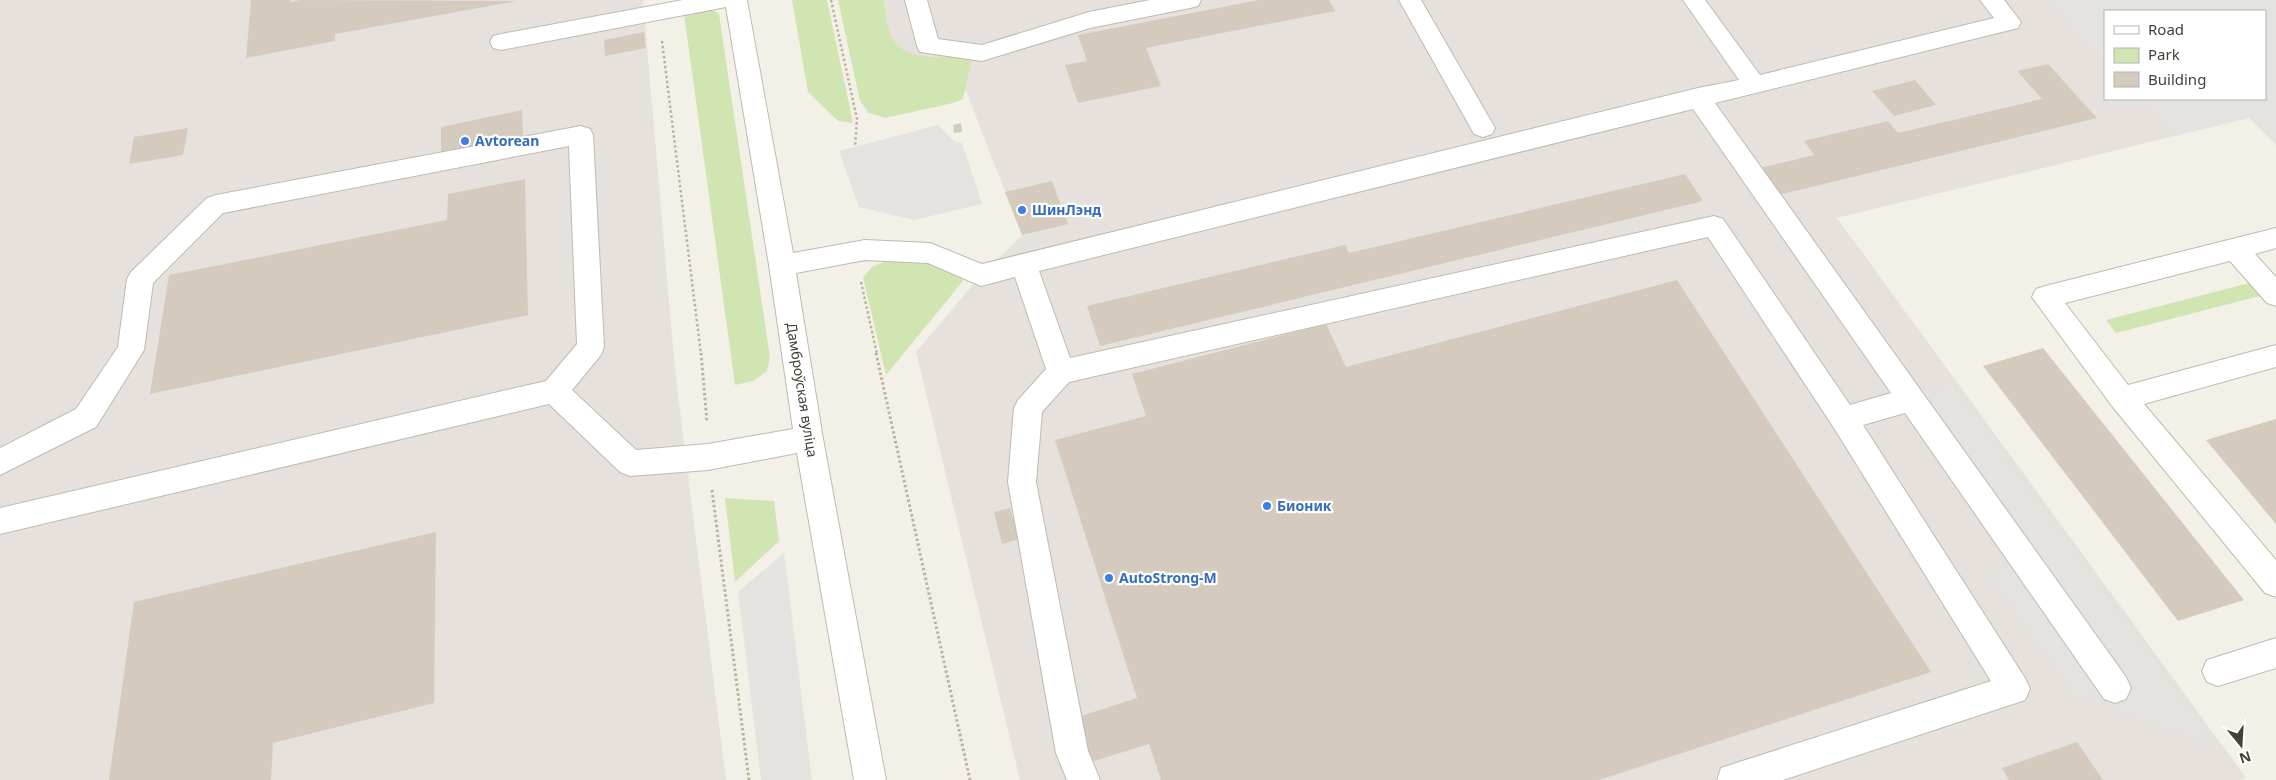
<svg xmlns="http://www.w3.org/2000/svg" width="2276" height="780" viewBox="0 0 2276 780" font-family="'Noto Sans',sans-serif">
  <rect width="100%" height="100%" fill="#f3f0e8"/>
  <path fill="#e6e1dd" d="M 0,0 L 643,0 L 675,370 L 726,780 L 0,780 Z
    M 841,0 L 2050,0 L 2105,57 L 2105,99 L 2144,99 L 2179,135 L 1837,218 L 2246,778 L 2239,780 L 1020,780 L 916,352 L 981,275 L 1022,235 L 966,91 L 867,113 Z"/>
  <path fill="#d1e5b3" d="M 792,0 L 827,0 L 853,123 L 838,121 L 808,92 Z
    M 838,0 L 883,0 C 886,11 887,28 892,38 C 907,64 950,57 973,54 L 963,99 L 953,103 L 885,118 L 869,113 L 860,101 Z
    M 711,9 L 719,14 L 770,357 L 767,371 L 753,381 L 735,385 L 684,14 Z
    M 889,260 L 941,264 L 958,269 L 963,281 L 886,375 L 863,277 L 873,266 Z
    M 2253,282 L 2264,295 L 2116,333 L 2106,320 Z
    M 725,498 L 774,501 L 779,541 L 735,582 Z"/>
  <path fill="#e5e3e0" d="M 2050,0 L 2276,0 L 2276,145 L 2249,118 L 2179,135 L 2144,99 L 2265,99 L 2265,11 L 2105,11 L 2105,57 Z
    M 938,125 L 955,142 L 962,143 L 982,204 L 914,220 L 859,207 L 839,151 Z
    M 1950,384 L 2215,745 L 2075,694 L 1990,574 L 2033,560 L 1916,393 Z
    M 784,553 L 812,780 L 761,780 L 738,592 Z"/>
  <path fill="#d4cbbe" d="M 251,0 L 291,0 L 291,2 L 300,0 L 517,1 L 335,34 L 335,41 L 246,58 Z
    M 1259,0 L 1329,0 L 1335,11 L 1146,48 L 1161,86 L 1078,103 L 1065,65 L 1087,61 L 1078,35 Z
    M 644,32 L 646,48 L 605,56 L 604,40 Z
    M 2048,64 L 2097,118 L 1778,195 L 1760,168 L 1814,155 L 1804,141 L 1888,121 L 1898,133 L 2042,99 L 2017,71 Z
    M 1915,80 L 1936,105 L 1894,116 L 1872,91 Z
    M 522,110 L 523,137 L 441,154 L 441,127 Z
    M 961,123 L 962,132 L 954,133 L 953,125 Z
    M 188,128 L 183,155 L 129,164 L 134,137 Z
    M 1685,174 L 1703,201 L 1100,346 L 1087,306 L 1345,245 L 1349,253 Z
    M 525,179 L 528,315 L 150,394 L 169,275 L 447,220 L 448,194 Z
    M 1052,181 L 1068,224 L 1022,235 L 1005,192 Z
    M 1677,280 L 1931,672 L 1599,780 L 1161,780 L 1149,744 L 1091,762 L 1078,717 L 1137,698 L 1055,440 L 1146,416 L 1132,374 L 1326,324 L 1346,367 Z
    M 2043,348 L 2244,600 L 2178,621 L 1983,366 Z
    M 2276,419 L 2276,524 L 2206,440 Z
    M 1010,508 L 1019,539 L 1002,544 L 994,512 Z
    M 436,532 L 434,703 L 273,743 L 271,780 L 109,780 L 134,602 Z
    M 2077,742 L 2103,780 L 2009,780 L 2002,768 Z"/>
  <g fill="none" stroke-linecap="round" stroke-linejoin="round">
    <g stroke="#c1baae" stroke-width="2">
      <path id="minor" d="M 683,0 L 747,0 L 793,253 L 865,240 L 930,243 L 982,264 L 1698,88 L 1739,80 L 1683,0 L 1705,0 L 1760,75 L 1994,18 L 1980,0 L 2004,0 L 2021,22 L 2018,28 L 1715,103 L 2126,677 L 2131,688 L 2126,699 L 2115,703 L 2104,699 L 1905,413 L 1863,425 L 2025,678 L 2030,689 L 2025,700 L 1783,780 L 1717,780 L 1721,768 L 1733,764 L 1991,681 L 1834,428 L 1708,237 L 1069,382 L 1042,412 L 1036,482 L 1088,751 L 1100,780 L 1067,780 L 1056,753 L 1008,482 L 1014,408 L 1018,400 L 1046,369 L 1015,277 L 981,286 L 928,263 L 865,260 L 796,273 L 823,439 L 886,780 L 854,780 L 797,453 L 708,470 L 630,476 L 620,472 L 549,404 L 0,534 L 0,508 L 546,381 L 577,344 L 569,146 L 223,213 L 153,283 L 144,350 L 96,427 L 0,475 L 0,448 L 76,409 L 118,347 L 127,279 L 131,272 L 207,198 L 216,195 L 581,126 L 590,129 L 593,135 L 604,347 L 601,355 L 572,390 L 636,450 L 708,444 L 793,429 L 769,265 L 726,7 L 501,50 L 493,48 L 490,42 L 493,36 L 501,34 ZM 1693,109 L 1891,393 L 1850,405 L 1723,219 L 1714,216 L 1070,358 L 1039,271 Z
        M 905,0 L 927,0 L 938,39 L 982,45 L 1089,12 L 1150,0 L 1201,0 L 1198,6 L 1190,8 L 1090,28 L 982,61 L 920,52 L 917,46 Z
        M 1399,0 L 1421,0 L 1495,128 L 1492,134 L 1483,137 L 1474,134 Z
        M 2276,228 L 2276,248 L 2255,254 L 2276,277 L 2276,306 L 2267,303 L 2230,261 L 2065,303 L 2128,385 L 2276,345 L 2276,367 L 2144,404 L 2276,560 L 2276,597 L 2265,593 L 2112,406 L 2032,297 L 2036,289 L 2045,286 Z
        M 2276,638 L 2276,668 L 2218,686 L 2207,682 L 2202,671 L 2207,660 Z"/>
    </g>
    <path stroke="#bfb29d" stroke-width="2.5" stroke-dasharray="2.5 2.5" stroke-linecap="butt" d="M 831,0 L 857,119 L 855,147
      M 662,41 L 701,354
      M 861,282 L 877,354"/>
    <path stroke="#bfb29d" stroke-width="3" stroke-dasharray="2.5 2.5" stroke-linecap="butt" d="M 701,353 L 707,422
      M 876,353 L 970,780
      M 712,490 L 749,780"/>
    <use href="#minor" fill="#fff" fill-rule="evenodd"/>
  </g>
  <g fill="#3f7fe0" stroke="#fff" stroke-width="2">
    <circle cx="465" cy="141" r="5"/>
    <circle cx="1022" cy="210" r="5"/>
    <circle cx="1267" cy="506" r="5"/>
    <circle cx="1109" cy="578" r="5"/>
  </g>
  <g text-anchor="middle" stroke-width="4.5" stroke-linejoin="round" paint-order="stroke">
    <g font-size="14" font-weight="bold" fill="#366cbe" stroke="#fff" text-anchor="start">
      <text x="475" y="146">Avtorean</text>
      <text x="1032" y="215">ШинЛэнд</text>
      <text x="1277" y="511">Бионик</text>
      <text x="1119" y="583">AutoStrong-M</text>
    </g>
    <g font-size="14" fill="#464037" stroke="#fff">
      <text transform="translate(802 390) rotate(81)" y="5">Дамброўская вуліца</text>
    </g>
  </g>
  <rect x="2104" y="10" width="162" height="90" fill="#ffffff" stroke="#b5b3af"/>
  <rect x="2114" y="26" width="25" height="8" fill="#ffffff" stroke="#b5b3af"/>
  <text x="2148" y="35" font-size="15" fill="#464037">Road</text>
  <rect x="2114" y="48" width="25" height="15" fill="#d1e5b3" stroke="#b5b3af"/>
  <text x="2148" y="60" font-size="15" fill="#464037">Park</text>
  <rect x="2114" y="72" width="25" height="15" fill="#d4cbbe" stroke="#b5b3af"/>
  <text x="2148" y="85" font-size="15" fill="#464037">Building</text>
  <g transform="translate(2241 745) rotate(162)" stroke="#ffffff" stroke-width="4" paint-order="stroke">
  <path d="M0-4L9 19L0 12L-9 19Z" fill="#464037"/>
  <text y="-8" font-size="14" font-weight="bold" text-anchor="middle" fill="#464037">N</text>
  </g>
</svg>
